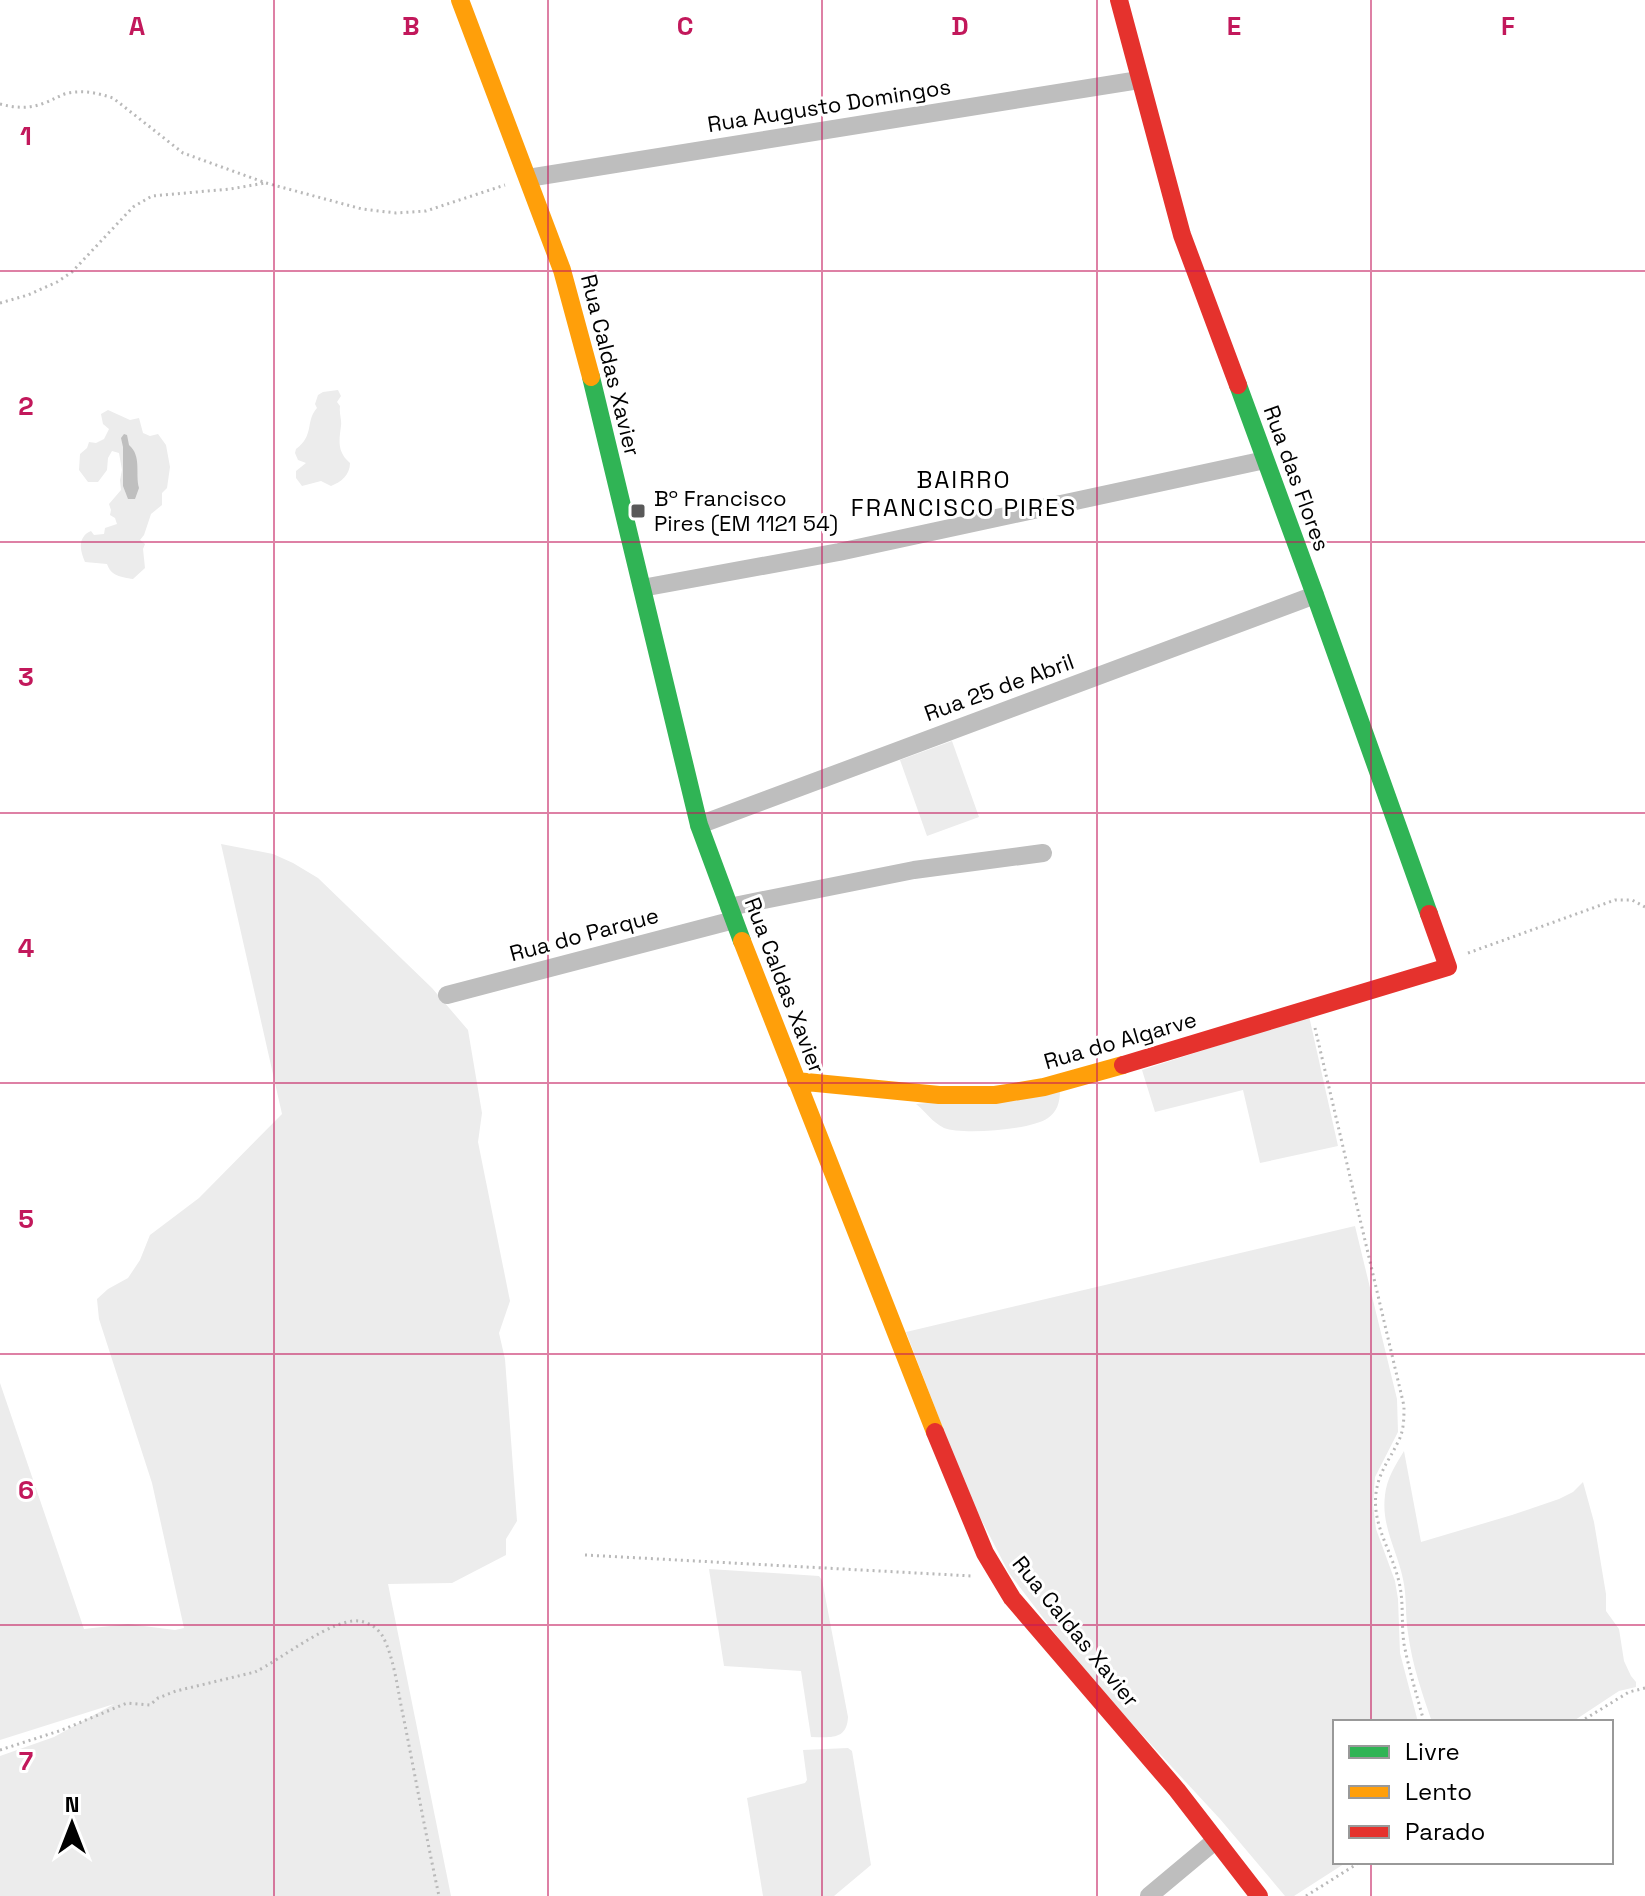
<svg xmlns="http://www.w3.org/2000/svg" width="1645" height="1896" viewBox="0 0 1645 1896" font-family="'Space Grotesk',sans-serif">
  <rect width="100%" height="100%" fill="#fff"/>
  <path fill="#ececec" d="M 338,390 L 341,396 L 337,402 L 340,406 C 339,414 342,420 341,426 C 339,441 337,452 350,463 C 350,475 341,482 331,486 L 321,481 L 302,486 L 296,478 L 296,471 L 306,463 L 298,460 L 295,453 L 296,449 C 315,435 305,421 317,408 L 315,404 L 318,395 L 323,392 Z
    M 108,410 L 130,420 L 139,418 L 143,433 L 150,436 L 158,434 L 166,445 L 170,467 L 167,488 L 162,493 L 162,505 L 151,514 L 144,535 L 140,540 L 145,544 L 143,549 L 145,568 L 133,579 C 121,577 111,576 107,564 L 85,562 C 80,551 77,537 91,531 L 94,535 L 104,534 L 105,528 L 117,524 L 115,518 L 110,515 L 111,510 L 109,504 L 121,490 L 120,480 L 122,470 L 119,453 L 112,451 L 108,458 L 107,470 L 98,482 L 88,482 L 79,470 L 80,454 L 87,448 L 89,442 L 96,443 L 104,439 L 109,429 L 103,424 L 101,414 Z
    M 952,741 L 979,817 L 927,836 L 900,760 Z
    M 221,844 L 273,854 L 293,863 L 318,878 L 432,988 L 468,1030 L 482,1113 L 478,1142 L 510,1301 L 499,1333 L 505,1359 L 517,1521 L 506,1539 L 506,1555 L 452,1583 L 388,1584 L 451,1896 L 0,1896 L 0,1756 L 54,1737 L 114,1704 L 0,1740 L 0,1383 L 84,1629 L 128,1624 L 175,1630 L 184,1628 L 152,1483 L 99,1319 L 97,1299 L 108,1289 L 128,1278 L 140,1260 L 150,1235 L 199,1198 L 282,1114 Z
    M 1309,1016 L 1338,1146 L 1260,1163 L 1243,1090 L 1155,1112 L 1142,1070 Z
    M 1060,1091 C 1060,1102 1057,1112 1048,1118 C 1032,1130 962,1135 944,1128 C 932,1122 926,1112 916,1104 Z
    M 1355,1226 L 1397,1399 L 1398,1432 L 1375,1477 L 1373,1504 L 1376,1529 L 1395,1581 L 1398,1599 L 1400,1653 L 1418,1722 L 1335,1722 L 1335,1862 L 1347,1862 L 1294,1896 L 1285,1896 L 1220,1819 L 1086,1674 L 1009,1573 L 969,1496 L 906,1332 Z
    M 1404,1451 L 1421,1542 L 1512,1515 L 1559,1499 L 1573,1492 L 1583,1482 L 1594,1522 L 1606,1594 L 1606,1611 L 1619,1629 L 1624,1661 L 1631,1676 L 1636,1682 L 1636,1687 L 1619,1691 L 1572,1722 L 1432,1722 C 1422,1693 1412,1664 1408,1633 C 1405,1615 1407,1597 1403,1579 C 1397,1550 1381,1526 1385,1495 C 1387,1478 1395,1466 1404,1451 Z
    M 709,1569 L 819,1576 L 822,1580 L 848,1717 C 847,1741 829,1737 811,1737 L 801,1671 L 724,1666 Z
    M 848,1748 L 852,1751 L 871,1865 L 834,1896 L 763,1896 L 747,1798 L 805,1783 L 807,1780 L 803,1750 Z"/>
  <path fill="#bfbfbf" d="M 124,434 L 127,435 L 129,445 C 142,456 135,474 139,488 L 135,499 L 128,499 L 123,486 L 123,447 L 121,438 Z"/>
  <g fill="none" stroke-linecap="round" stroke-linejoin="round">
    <path stroke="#b9b9b9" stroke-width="3" stroke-dasharray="2 4" stroke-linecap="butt" d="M 0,104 C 15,108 30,109 44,103 C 53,100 60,95 68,93 C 84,90 98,93 113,98 L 183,153 L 266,183 L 362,209 L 396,213 L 426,211 L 505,185
      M 0,303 L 28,295 L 57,282 L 72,272 L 133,207 L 152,196 L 230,189 L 265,183
      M 1468,953 L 1615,900 L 1632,900 L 1645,907
      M 1315,1028 L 1404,1406 C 1404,1418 1404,1431 1398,1442 C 1389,1461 1379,1471 1376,1493 C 1372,1526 1392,1551 1399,1582 C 1404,1602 1401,1623 1404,1644 C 1409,1670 1417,1696 1424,1722
      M 585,1555 L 972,1576
      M 1580,1722 L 1629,1692 L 1645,1688
      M 0,1750 L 62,1730 L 127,1703 L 150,1705 L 158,1698 L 176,1691 L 255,1672 C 280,1660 332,1618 359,1621 C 369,1622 379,1629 383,1637 C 394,1657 398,1692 403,1715 C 415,1775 426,1836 439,1896
      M 1306,1896 L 1360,1862"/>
    <path stroke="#bebebe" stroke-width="18" d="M 528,178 L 1139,80
      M 642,588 L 839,552 L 1265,460
      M 699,825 L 1315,595
      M 729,907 L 914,870 L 1043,853
      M 447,995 L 734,920
      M 1149,1896 L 1216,1840"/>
    <path stroke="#30b455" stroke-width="18" d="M 591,377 L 699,825 L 742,941
      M 1238,385 L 1315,595 L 1429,914"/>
    <path stroke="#ff9f0a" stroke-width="18" d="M 460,0 L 562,270 L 591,377
      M 742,941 L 935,1432
      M 796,1081 L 939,1095 L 995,1095 L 1044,1087 L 1123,1065"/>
    <path stroke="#e5322d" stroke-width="18" d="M 1119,0 L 1182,235 L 1238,385
      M 1123,1065 L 1448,967 L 1429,914
      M 935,1432 L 985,1553 L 1012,1598 L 1177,1790 L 1259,1896"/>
  </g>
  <path fill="none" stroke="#c2185b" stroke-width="2" stroke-opacity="0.55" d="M 274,0 L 274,1896M 548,0 L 548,1896M 822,0 L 822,1896M 1097,0 L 1097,1896M 1371,0 L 1371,1722M 0,271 L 1645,271M 0,542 L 1645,542M 0,813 L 1645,813M 0,1083 L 1645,1083M 0,1354 L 1645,1354M 0,1625 L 1645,1625M 1371,1862 L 1371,1896"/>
  <rect fill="#595959" stroke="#fff" stroke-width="3" x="630" y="503" width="16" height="16" rx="4"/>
  <g text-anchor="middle" stroke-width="6" stroke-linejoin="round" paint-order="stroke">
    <g font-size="22" fill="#000" stroke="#fff">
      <text transform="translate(829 105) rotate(-9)" y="8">Rua Augusto Domingos</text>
      <text transform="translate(611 365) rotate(76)" y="8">Rua Caldas Xavier</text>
      <text transform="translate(1297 478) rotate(70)" y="8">Rua das Flores</text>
      <text transform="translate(999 687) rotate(-20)" y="8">Rua 25 de Abril</text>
      <text transform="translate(584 934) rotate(-15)" y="8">Rua do Parque</text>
      <text transform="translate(785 985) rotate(69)" y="8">Rua Caldas Xavier</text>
      <text transform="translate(1120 1040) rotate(-16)" y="8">Rua do Algarve</text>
      <text transform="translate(1076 1631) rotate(51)" y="8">Rua Caldas Xavier</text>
    </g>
    <g font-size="22" fill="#000" stroke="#fff" text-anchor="start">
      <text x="654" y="506">Bº Francisco<tspan x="654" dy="25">Pires (EM 1121 54)</tspan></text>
    </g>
    <g font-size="24" letter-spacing="2" fill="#000" stroke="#fff">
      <text x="964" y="488">BAIRRO<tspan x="964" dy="28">FRANCISCO PIRES</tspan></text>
    </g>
  </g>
  <g font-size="26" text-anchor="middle" font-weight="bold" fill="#c2185b" stroke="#fff" stroke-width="6" stroke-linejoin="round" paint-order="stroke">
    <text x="137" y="35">A</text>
    <text x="411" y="35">B</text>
    <text x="685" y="35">C</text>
    <text x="960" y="35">D</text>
    <text x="1234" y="35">E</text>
    <text x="1508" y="35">F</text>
    <text x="26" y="145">1</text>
    <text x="26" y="415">2</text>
    <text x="26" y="686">3</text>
    <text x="26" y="957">4</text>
    <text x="26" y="1228">5</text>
    <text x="26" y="1499">6</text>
    <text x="26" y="1770">7</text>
  </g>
  <rect x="1333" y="1720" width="280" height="144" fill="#ffffff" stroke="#999999" stroke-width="2"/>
  <rect x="1349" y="1746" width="40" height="12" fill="#30b455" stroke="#999999" stroke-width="2"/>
  <text x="1405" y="1760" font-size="24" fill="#000000">Livre</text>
  <rect x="1349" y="1786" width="40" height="12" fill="#ff9f0a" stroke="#999999" stroke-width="2"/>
  <text x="1405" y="1800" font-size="24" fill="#000000">Lento</text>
  <rect x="1349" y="1826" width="40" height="12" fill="#e5322d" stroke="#999999" stroke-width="2"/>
  <text x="1405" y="1840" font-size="24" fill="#000000">Parado</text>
  <g transform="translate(72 1824)" stroke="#ffffff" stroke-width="6" paint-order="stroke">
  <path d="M0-6L14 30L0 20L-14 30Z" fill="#000000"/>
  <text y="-12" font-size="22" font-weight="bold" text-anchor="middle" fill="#000000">N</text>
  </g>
</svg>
